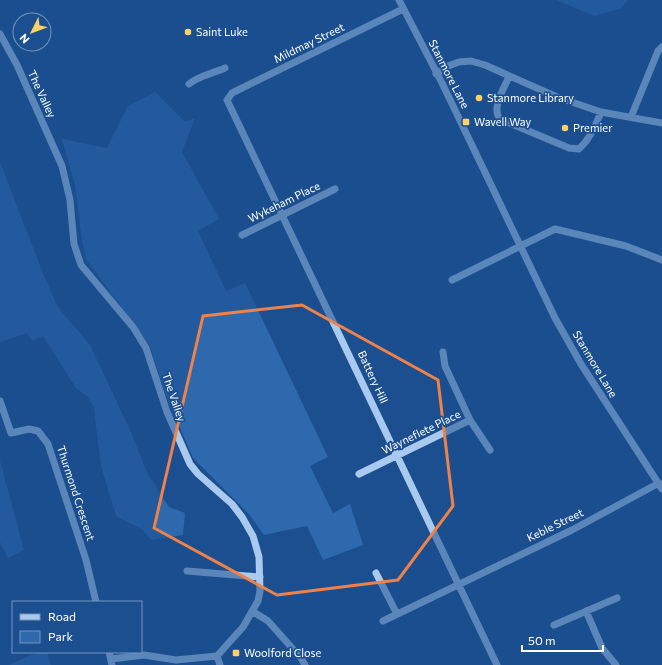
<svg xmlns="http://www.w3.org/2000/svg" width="662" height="665" viewBox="0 0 662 665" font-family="Commissioner,sans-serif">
  <rect width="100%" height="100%" fill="#1b4f8f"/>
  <path fill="#2e69ad" d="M 556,0 L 628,0 L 621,8 L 595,16 Z
    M 155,92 L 185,122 L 195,118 L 182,152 L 219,219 L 198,231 L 226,291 L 245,283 L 328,457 L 310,466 L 333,513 L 350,504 L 363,545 L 323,560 L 307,526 L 264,535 L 249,514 L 193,458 L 167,398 L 150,346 L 86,259 L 82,241 L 75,185 L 62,139 L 107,148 L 128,106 Z
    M 0,162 L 42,271 L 57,306 L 90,345 L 130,430 L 146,470 L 161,495 L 169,507 L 185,513 L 183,535 L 151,540 L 143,530 L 116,516 L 101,466 L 94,408 L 88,397 L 76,388 L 43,336 L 32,341 L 27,333 L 0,342 Z
    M 0,461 L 24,550 L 8,558 L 0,542 Z
    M 38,652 L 47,652 L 51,665 L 9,665 Z"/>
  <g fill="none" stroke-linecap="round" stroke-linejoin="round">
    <path stroke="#a9c9ee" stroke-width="7" d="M 399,0 L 442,83 L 555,318 L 581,364 L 662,489
      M 403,9 L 232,93 L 227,100 L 497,665
      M 0,34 L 17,65 L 62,166 L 70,200 L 74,244 L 81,265 L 133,327 L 146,348 L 167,412 L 190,464 L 198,474 L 232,504 L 242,517 L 253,536 L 259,557 L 260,591 L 258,601 L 243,627 L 217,656 L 176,660 L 144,655 L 111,659
      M 436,74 L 448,66 L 459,62 L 471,61 L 485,65 L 557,97 L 601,112 L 662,123
      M 509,77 C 504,88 491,108 500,119 L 569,148 L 579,149 C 591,138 595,126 601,112
      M 189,84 C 198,76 214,73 225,68
      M 631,117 L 658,51 L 662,47
      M 242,235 L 335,189
      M 452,280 L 555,229 L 626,246 L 662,260
      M 0,401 L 11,433 L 29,429 L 38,431 L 48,444 L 86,560 L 96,602
      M 470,420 L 490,450
      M 359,474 L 470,420 L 445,366 L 443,352
      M 187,571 L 260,577
      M 376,573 L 397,614
      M 252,611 L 268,621 L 301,658 L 305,665
      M 586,611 L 602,648 L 616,665
      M 383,621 L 572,530 L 659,483
      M 554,625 L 617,598
      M 109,652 L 112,665
      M 217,656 L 220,665"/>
  </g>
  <path d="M0 0H662V665H0ZM 302,305 L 438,380 L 453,506 L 398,580 L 277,595 L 154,528 L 203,316 Z" fill="#1b4f8f" fill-opacity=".55" fill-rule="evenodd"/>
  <path fill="none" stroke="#ee8249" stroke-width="3" stroke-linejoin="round" d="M 302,305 L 438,380 L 453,506 L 398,580 L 277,595 L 154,528 L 203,316 Z"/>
  <g fill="#ffd166" stroke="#1b4f8f" stroke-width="1.5">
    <circle cx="188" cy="32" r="4"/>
    <circle cx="479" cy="98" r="4"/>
    <rect x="462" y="118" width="8" height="8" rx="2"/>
    <circle cx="565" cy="128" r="4"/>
    <rect x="232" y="649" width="8" height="8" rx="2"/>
  </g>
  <g text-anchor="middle" stroke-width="3.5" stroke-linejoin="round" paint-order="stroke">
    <g font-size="11" fill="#fff" stroke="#1b4f8f" text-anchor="start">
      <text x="196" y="36">Saint Luke</text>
      <text x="487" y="102">Stanmore Library</text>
      <text x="474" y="126">Wavell Way</text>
      <text x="573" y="132">Premier</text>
      <text x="244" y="657">Woolford Close</text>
    </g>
    <g font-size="11" fill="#fff" stroke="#1b4f8f">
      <text transform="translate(309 43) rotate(-26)" y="4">Mildmay Street</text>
      <text transform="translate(449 74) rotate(63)" y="4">Stanmore Lane</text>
      <text transform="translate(42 94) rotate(65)" y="4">The Valley</text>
      <text transform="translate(284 202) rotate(-26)" y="4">Wykeham Place</text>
      <text transform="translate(595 364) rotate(59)" y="4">Stanmore Lane</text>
      <text transform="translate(373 377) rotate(65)" y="4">Battery Hill</text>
      <text transform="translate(174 397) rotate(71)" y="4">The Valley</text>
      <text transform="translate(421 432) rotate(-26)" y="4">Wayneflete Place</text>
      <text transform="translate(76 493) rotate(72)" y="4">Thurmond Crescent</text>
      <text transform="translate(555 525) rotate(-26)" y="4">Keble Street</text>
    </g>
  </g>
  <rect x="12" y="601" width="130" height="52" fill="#1b4f8f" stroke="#7695bc"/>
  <rect x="20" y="614" width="20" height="6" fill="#a9c9ee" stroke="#7695bc"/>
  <text x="48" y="621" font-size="12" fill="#ffffff">Road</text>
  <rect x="20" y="631" width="20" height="12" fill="#2e69ad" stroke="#7695bc"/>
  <text x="48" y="641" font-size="12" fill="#ffffff">Park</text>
  <g transform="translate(32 32) rotate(228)"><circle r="19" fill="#1b4f8f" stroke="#7695bc"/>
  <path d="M0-3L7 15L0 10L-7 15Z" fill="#ffd166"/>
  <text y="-6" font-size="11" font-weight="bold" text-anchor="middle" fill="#ffffff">N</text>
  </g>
  <path d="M522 645v6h81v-6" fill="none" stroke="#ffffff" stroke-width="2"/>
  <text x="528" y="645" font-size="12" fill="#ffffff" stroke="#1b4f8f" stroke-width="3" paint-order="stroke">50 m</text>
</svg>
